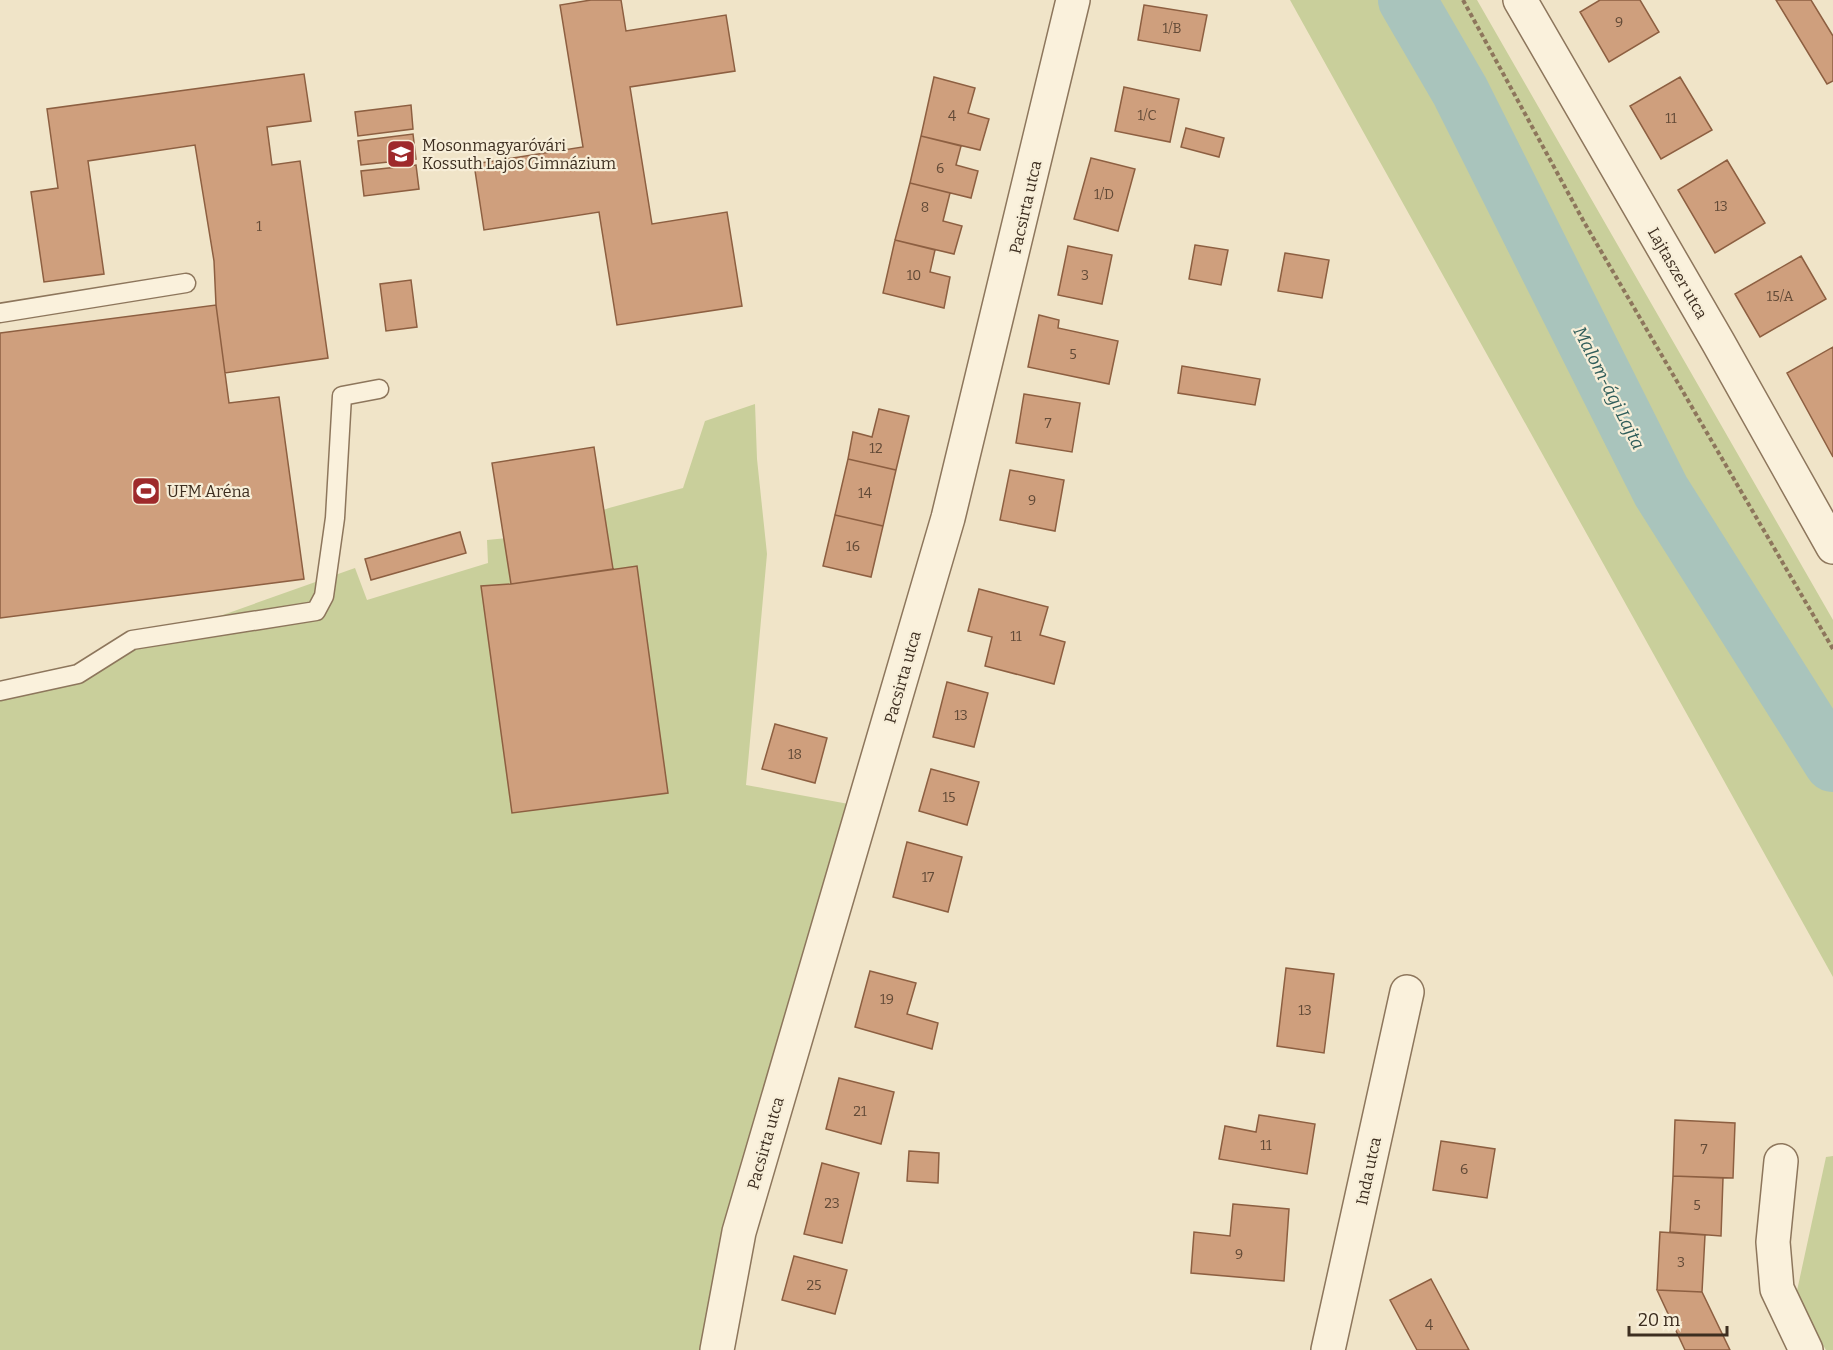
<svg xmlns="http://www.w3.org/2000/svg" width="1833" height="1350" viewBox="0 0 1833 1350" font-family="Bitter,serif">
  <rect width="100%" height="100%" fill="#f0e4c8"/>
  <path fill="#c9cf9b" d="M 1290,0 L 1477,0 L 1833,620 L 1833,977 Z
    M 755,404 L 757,459 L 767,554 L 746,785 L 854,805 L 714,1273 L 700,1350 L 0,1350 L 0,694 L 355,568 L 367,600 L 488,563 L 487,540 L 529,536 L 609,508 L 683,488 L 705,421 Z
    M 1833,1156 L 1833,1350 L 1826,1350 L 1795,1300 L 1826,1157 Z"/>
  <g fill="none" stroke-linecap="round" stroke-linejoin="round">
    <path stroke="#a9c4bc" stroke-width="58" d="M 1407,0 L 1460,91 L 1661,491 L 1833,763"/>
  </g>
  <path fill="#cf9f7d" stroke="#8d5f41" stroke-width="1.5" d="M 591,0 L 621,0 L 626,31 L 726,15 L 735,71 L 630,87 L 652,224 L 727,212 L 742,306 L 617,325 L 599,212 L 484,230 L 474,164 L 583,147 L 560,5 Z
    M 1600,0 L 1640,0 L 1659,32 L 1609,62 L 1580,12 Z
    M 1776,0 L 1811,0 L 1833,36 L 1833,81 L 1827,84 Z
    M 1144,5 L 1207,15 L 1200,51 L 1138,40 Z
    M 304,74 L 311,121 L 267,127 L 272,165 L 300,161 L 328,358 L 225,373 L 216,305 L 214,261 L 195,145 L 88,161 L 104,274 L 44,282 L 31,192 L 58,188 L 47,109 Z
    M 934,77 L 975,88 L 968,113 L 989,119 L 980,150 L 921,136 Z
    M 1680,77 L 1712,130 L 1661,159 L 1630,106 Z
    M 1124,87 L 1179,99 L 1170,142 L 1115,131 Z
    M 411,105 L 413,129 L 358,136 L 355,112 Z
    M 1186,128 L 1224,138 L 1219,157 L 1181,147 Z
    M 413,134 L 416,159 L 361,165 L 358,141 Z
    M 921,136 L 961,146 L 956,165 L 978,171 L 971,198 L 910,183 Z
    M 1091,158 L 1135,169 L 1118,231 L 1074,219 Z
    M 1727,160 L 1765,223 L 1715,253 L 1678,190 Z
    M 416,165 L 419,189 L 364,196 L 361,171 Z
    M 910,183 L 950,193 L 943,221 L 962,226 L 954,254 L 895,240 Z
    M 895,240 L 935,250 L 930,272 L 950,277 L 944,308 L 883,293 Z
    M 1195,245 L 1228,250 L 1221,285 L 1189,279 Z
    M 1068,246 L 1112,255 L 1102,304 L 1058,295 Z
    M 1285,253 L 1329,260 L 1322,298 L 1278,291 Z
    M 1801,256 L 1826,299 L 1760,337 L 1735,294 Z
    M 411,280 L 417,327 L 386,331 L 380,284 Z
    M 216,305 L 229,403 L 279,397 L 304,579 L 0,618 L 0,333 Z
    M 1039,315 L 1059,320 L 1058,328 L 1118,341 L 1109,384 L 1028,367 Z
    M 1833,347 L 1833,457 L 1787,373 Z
    M 1182,366 L 1260,379 L 1255,405 L 1178,393 Z
    M 1024,394 L 1080,403 L 1072,452 L 1016,443 Z
    M 879,409 L 909,416 L 896,470 L 848,459 L 853,432 L 872,437 Z
    M 594,447 L 613,569 L 511,584 L 492,463 Z
    M 848,459 L 896,470 L 883,526 L 835,515 Z
    M 1010,470 L 1064,480 L 1055,531 L 1000,520 Z
    M 835,515 L 883,526 L 871,577 L 823,566 Z
    M 460,532 L 466,553 L 371,580 L 365,559 Z
    M 637,566 L 668,793 L 512,813 L 481,586 L 511,584 Z
    M 979,589 L 1048,607 L 1040,635 L 1065,642 L 1054,684 L 985,666 L 992,637 L 968,631 Z
    M 947,682 L 988,693 L 974,747 L 933,737 Z
    M 775,724 L 827,738 L 815,783 L 762,769 Z
    M 931,769 L 979,782 L 967,825 L 919,811 Z
    M 907,842 L 962,857 L 948,912 L 893,897 Z
    M 1286,968 L 1334,974 L 1324,1053 L 1277,1046 Z
    M 870,971 L 916,983 L 907,1014 L 938,1023 L 932,1049 L 855,1027 Z
    M 839,1078 L 894,1092 L 881,1144 L 826,1129 Z
    M 1259,1115 L 1315,1124 L 1307,1174 L 1219,1159 L 1225,1126 L 1256,1132 Z
    M 1675,1120 L 1735,1123 L 1733,1178 L 1673,1176 Z
    M 1441,1141 L 1495,1149 L 1487,1198 L 1433,1190 Z
    M 909,1151 L 939,1153 L 938,1183 L 907,1181 Z
    M 822,1163 L 859,1173 L 842,1243 L 804,1234 Z
    M 1673,1176 L 1723,1178 L 1721,1236 L 1670,1232 Z
    M 1233,1204 L 1289,1209 L 1284,1281 L 1191,1273 L 1194,1232 L 1230,1236 Z
    M 1660,1232 L 1705,1235 L 1702,1292 L 1657,1290 Z
    M 794,1256 L 847,1270 L 835,1314 L 782,1300 Z
    M 1431,1279 L 1469,1350 L 1417,1350 L 1390,1300 Z
    M 1657,1290 L 1702,1292 L 1730,1350 L 1685,1350 Z"/>
  <g fill="none" stroke-linecap="round" stroke-linejoin="round">
    <g stroke="#8d765c" stroke-width="21">
      <path id="lane" d="M 0,313 L 186,283
        M 0,691 L 78,674 L 132,640 L 316,611 L 324,596 L 335,518 L 342,396 L 379,389"/>
    </g>
    <g stroke="#8d765c" stroke-width="36">
      <path id="street" d="M 1520,0 L 1718,342 L 1833,547
        M 1781,1161 L 1773,1242 L 1777,1289 L 1806,1350
        M 717,1350 L 739,1232 L 948,518 L 1073,0
        M 1328,1350 L 1407,992"/>
    </g>
    <path stroke="#8d765c" stroke-width="4" stroke-dasharray="4.5 3" stroke-linecap="butt" d="M 1463,0 L 1584,222 L 1833,649"/>
    <use href="#lane" stroke="#faf1dc" stroke-width="18"/>
    <use href="#street" stroke="#faf1dc" stroke-width="33"/>
  </g>
  <defs>
    <g id="school-square" transform="scale(1.5)"><rect x="-9" y="-9" width="18" height="18" rx="4" fill="#9e2a2b" stroke="#f7eed8"/><path d="M0-5L7-2L0 1L-7-2ZM-4 1L0 2.5L4 1V4Q0 6-4 4Z" fill="#fff"/></g>
    <g id="stadium-square" transform="scale(1.5)"><rect x="-9" y="-9" width="18" height="18" rx="4" fill="#9e2a2b" stroke="#f7eed8"/><path d="M0-5a6.5 5 0 1 0 0 10a6.5 5 0 1 0 0-10ZM-3.5-1.8h7v3.6h-7Z" fill="#fff"/></g>
  </defs>
  <g fill-rule="evenodd">
    <use href="#school-square" x="401" y="154"/>
    <use href="#stadium-square" x="146" y="491"/>
  </g>
  <g text-anchor="middle" stroke-width="4.5" stroke-linejoin="round" paint-order="stroke">
    <g font-size="14" fill="#624a37">
      <text x="1619" y="27">9</text>
      <text x="1172" y="33">1/B</text>
      <text x="1147" y="120">1/C</text>
      <text x="952" y="121">4</text>
      <text x="1671" y="123">11</text>
      <text x="940" y="173">6</text>
      <text x="1104" y="199">1/D</text>
      <text x="1721" y="211">13</text>
      <text x="925" y="212">8</text>
      <text x="259" y="231">1</text>
      <text x="914" y="280">10</text>
      <text x="1085" y="280">3</text>
      <text x="1780" y="301">15/A</text>
      <text x="1073" y="359">5</text>
      <text x="1048" y="428">7</text>
      <text x="876" y="453">12</text>
      <text x="865" y="498">14</text>
      <text x="1032" y="505">9</text>
      <text x="853" y="551">16</text>
      <text x="1016" y="641">11</text>
      <text x="961" y="720">13</text>
      <text x="795" y="759">18</text>
      <text x="949" y="802">15</text>
      <text x="928" y="882">17</text>
      <text x="887" y="1004">19</text>
      <text x="1305" y="1015">13</text>
      <text x="860" y="1116">21</text>
      <text x="1266" y="1150">11</text>
      <text x="1704" y="1154">7</text>
      <text x="1464" y="1174">6</text>
      <text x="832" y="1208">23</text>
      <text x="1697" y="1210">5</text>
      <text x="1239" y="1259">9</text>
      <text x="1681" y="1267">3</text>
      <text x="814" y="1290">25</text>
      <text x="1429" y="1330">4</text>
    </g>
    <g font-size="16" fill="#3d2e20" stroke="#f7eed8" text-anchor="start">
      <text x="422" y="151">Mosonmagyaróvári<tspan x="422" dy="18">Kossuth Lajos Gimnázium</tspan></text>
      <text x="167" y="497">UFM Aréna</text>
    </g>
    <g font-size="16" fill="#3d2e20" stroke="#f7eed8">
      <text transform="translate(1025 207) rotate(-77)" y="6">Pacsirta utca</text>
      <text transform="translate(1678 273) rotate(60)" y="6">Lajtaszer utca</text>
      <text transform="translate(902 677) rotate(-74)" y="6">Pacsirta utca</text>
      <text transform="translate(765 1143) rotate(-74)" y="6">Pacsirta utca</text>
      <text transform="translate(1368 1171) rotate(-78)" y="6">Inda utca</text>
    </g>
    <g font-size="18" font-style="italic" fill="#2f5d5a" stroke="#f7eed8">
      <text transform="translate(1609 388) rotate(63)" y="6">Malom-ági Lajta</text>
    </g>
  </g>
  <path d="M1629 1326v9h98v-9" fill="none" stroke="#3d2e20" stroke-width="3"/>
  <text x="1638" y="1326" font-size="18" fill="#3d2e20" stroke="#f7eed8" stroke-width="4.5" paint-order="stroke">20 m</text>
</svg>
